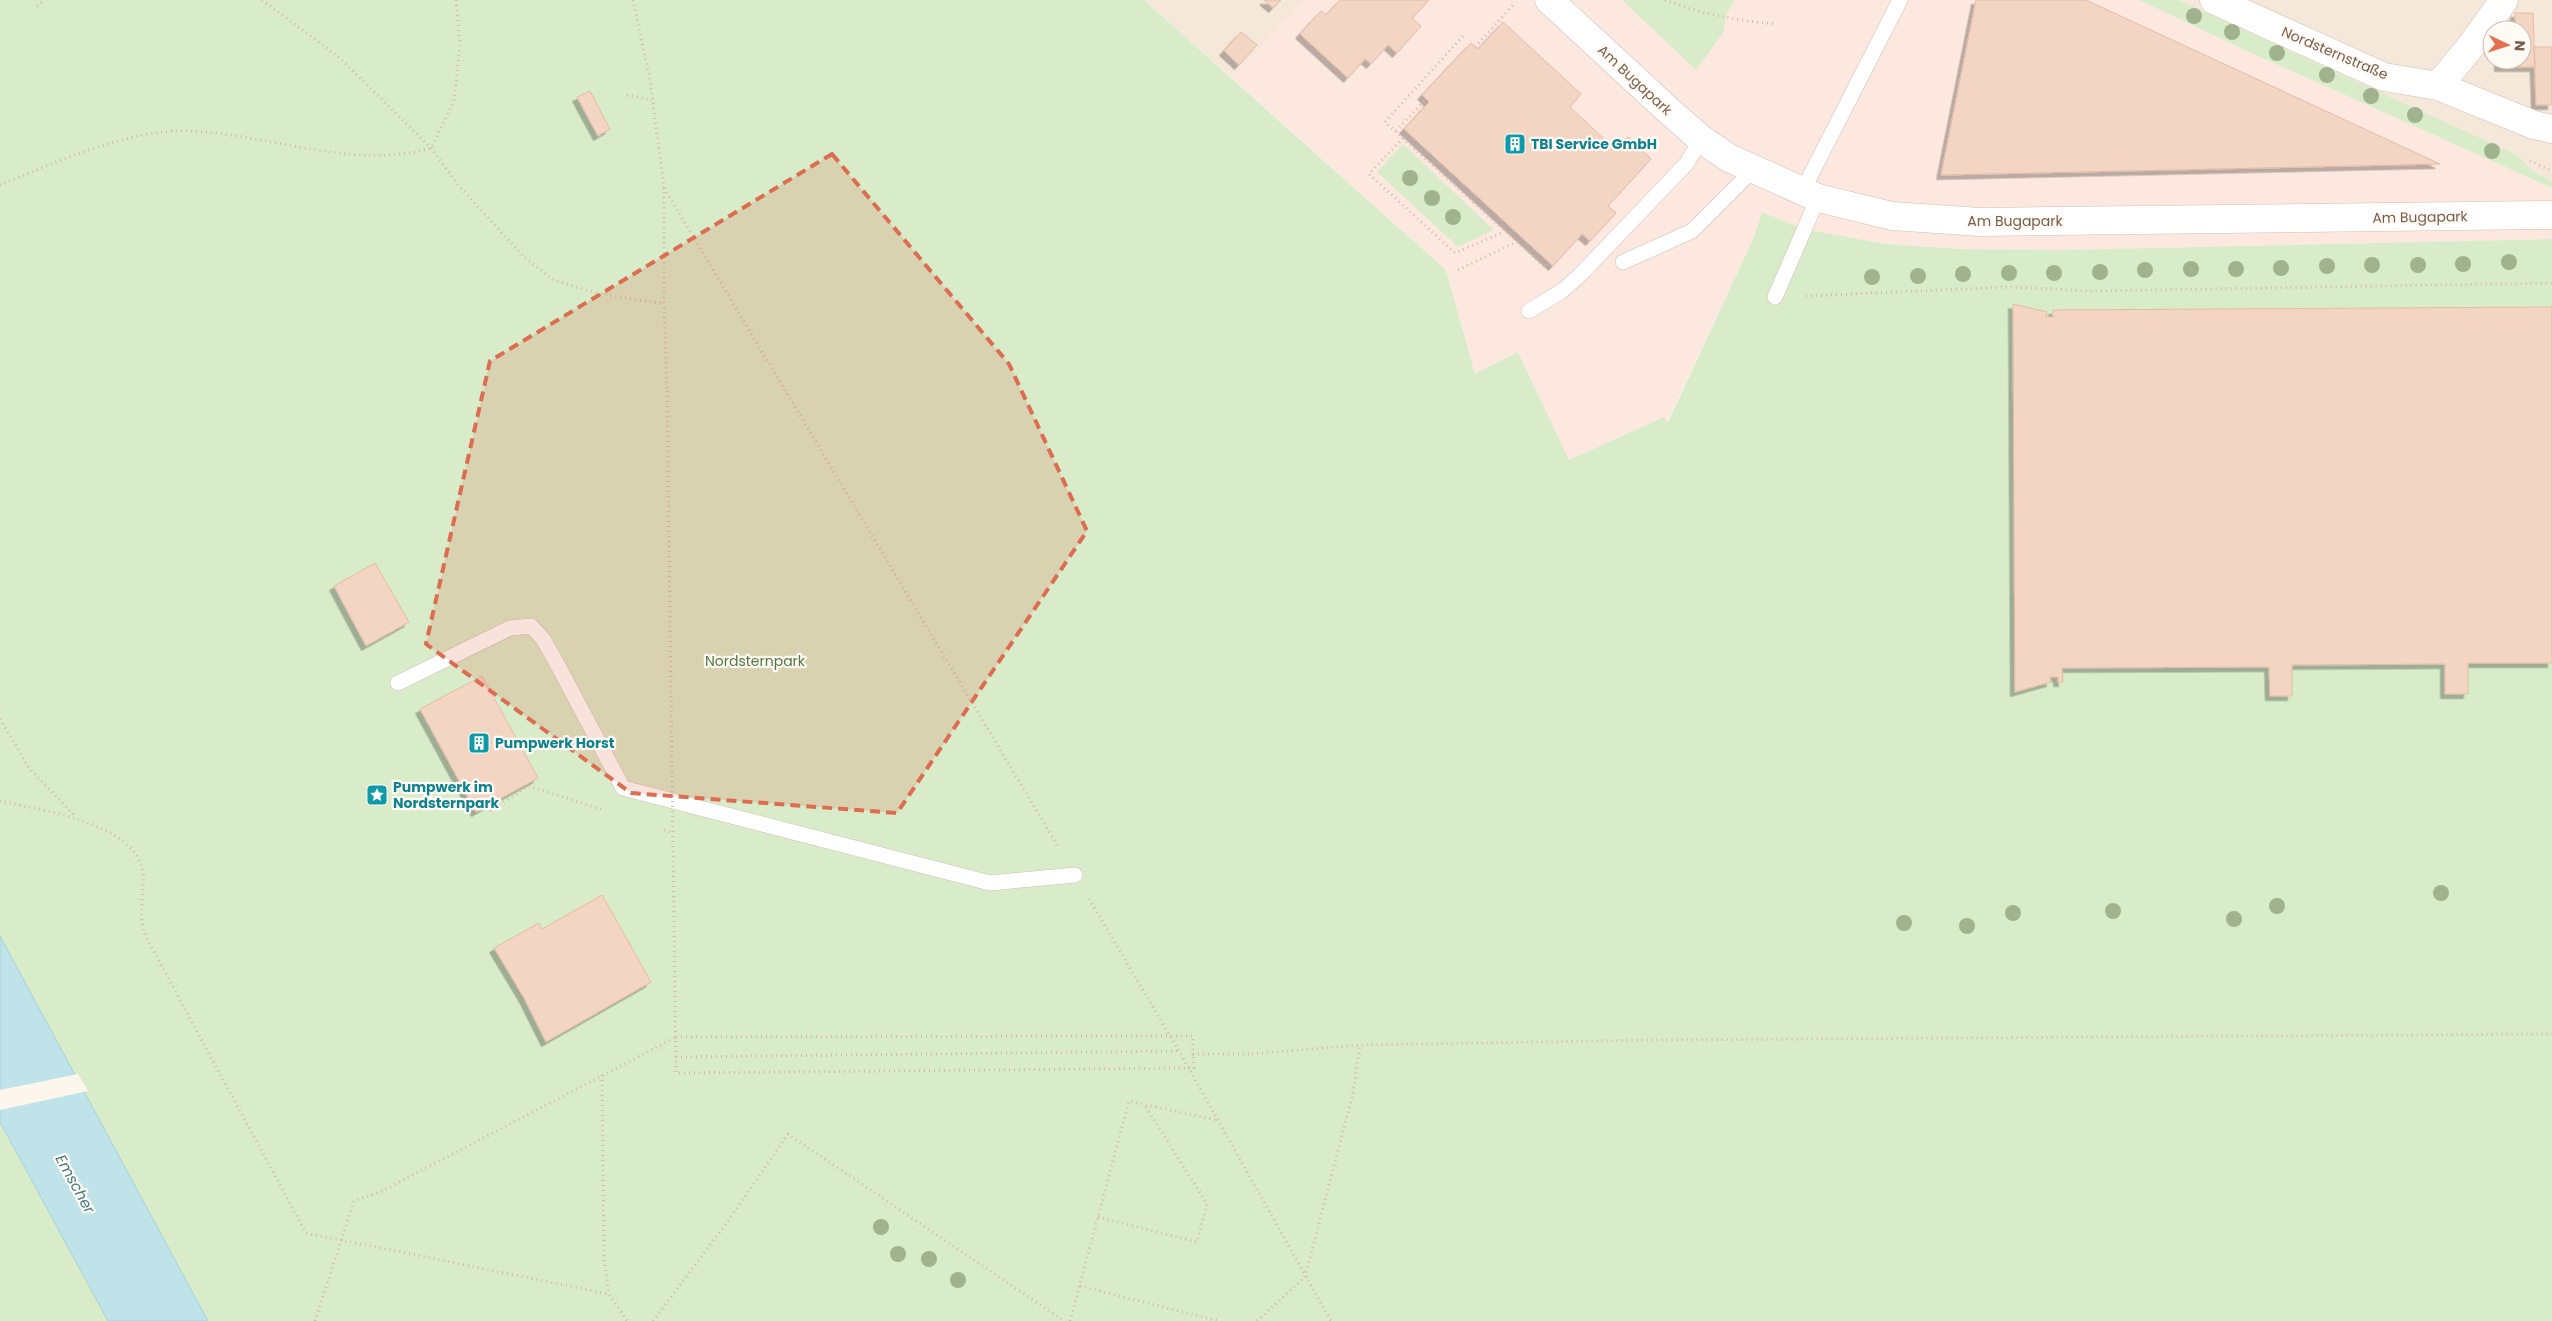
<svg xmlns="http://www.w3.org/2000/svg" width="2552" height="1321" viewBox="0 0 2552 1321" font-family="Poppins,sans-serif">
  <defs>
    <filter id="shadow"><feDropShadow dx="-4.5" dy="4.5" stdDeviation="0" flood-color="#0004"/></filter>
  </defs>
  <rect width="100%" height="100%" fill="#fdf6ec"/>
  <path fill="#f5e8da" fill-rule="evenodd" d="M 1144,0 L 1304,0 L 1232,78 Z
    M 2139,0 L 2552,0 L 2552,188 ZM 2492,30 L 2522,30 L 2522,60 L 2492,60 Z"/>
  <path fill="#fde8e0" d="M 1304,0 L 2139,0 L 2249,52 L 2552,188 L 2552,239 L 2059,250 L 1961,249 L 1886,244 L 1804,229 L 1762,212 L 1754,237 L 1667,422 L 1664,417 L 1569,460 L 1518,352 L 1475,374 L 1446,270 L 1232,78 Z"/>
  <path fill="#d8ecc9" d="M 0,0 L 1144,0 L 1446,270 L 1475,374 L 1518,352 L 1569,460 L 1664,417 L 1668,422 L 1754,237 L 1762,212 L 1804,229 L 1886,244 L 1961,249 L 2059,250 L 2552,239 L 2552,1321 L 0,1321 Z
    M 1622,0 L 1735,0 L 1727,13 L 1723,33 L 1696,70 Z
    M 2139,0 L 2178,0 L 2517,155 L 2532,171 L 2552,181 L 2552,188 L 2249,52 Z
    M 1403,144 L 1494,230 L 1458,247 L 1377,172 Z"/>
  <path fill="#bfe3e8" stroke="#a5d3da" d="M 0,936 L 208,1321 L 108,1321 L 0,1122 Z"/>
  <path fill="#fdf6ec" d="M 78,1074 L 88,1091 L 0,1110 L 0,1090 Z"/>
  <path fill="#f3d5c3" stroke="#e6bba3" filter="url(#shadow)" d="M 1264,0 L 1281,0 L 1273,8 Z
    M 1340,0 L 1429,0 L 1412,18 L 1421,26 L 1397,53 L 1388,45 L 1371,64 L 1365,59 L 1348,78 L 1300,34 L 1321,11 L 1326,15 Z
    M 1976,0 L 2086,0 L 2440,164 L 1941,175 Z
    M 2515,13 L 2533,13 L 2535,67 L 2517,67 L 2517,60 L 2522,60 L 2522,30 L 2516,30 Z
    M 1503,22 L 1581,94 L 1570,107 L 1616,150 L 1628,137 L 1651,159 L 1608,206 L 1616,213 L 1590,241 L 1582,234 L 1553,266 L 1404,129 L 1429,102 L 1422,95 L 1471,43 L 1478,49 Z
    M 1241,32 L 1257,45 L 1239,65 L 1224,51 Z
    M 2534,47 L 2552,47 L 2552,105 L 2536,105 Z
    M 2499,60 L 2517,60 L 2517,67 L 2499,67 Z
    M 590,91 L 610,129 L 598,136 L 577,97 Z
    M 2013,304 L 2047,312 L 2046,317 L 2053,317 L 2053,310 L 2552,307 L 2552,663 L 2468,663 L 2468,694 L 2445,694 L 2445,664 L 2292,665 L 2292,696 L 2270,696 L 2269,667 L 2062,668 L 2063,682 L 2058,682 L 2058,677 L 2050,677 L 2051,682 L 2015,692 Z
    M 375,563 L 409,622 L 366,646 L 334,586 Z
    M 482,676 L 538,778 L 476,812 L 420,709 Z
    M 602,895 L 651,982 L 546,1042 L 524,998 L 494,948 L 539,923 L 542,929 Z"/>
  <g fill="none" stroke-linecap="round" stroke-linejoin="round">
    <g stroke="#d1beb0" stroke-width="16">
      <path id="lane" d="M 1802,192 L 1900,0
        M 1623,262 L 1692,231 L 1753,170
        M 1775,297 L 1818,198
        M 1529,311 L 1562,291 L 1580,275 L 1687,163 L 1701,139
        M 398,683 L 510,628 L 531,626 L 543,639 L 555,660 L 623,788 L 990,883 L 1075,875"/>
    </g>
    <g stroke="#d1beb0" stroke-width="29">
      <path id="street" d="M 1549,0 L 1668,110 L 1701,139 L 1729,158 L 1818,198 L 1892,216 L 1980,222 L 2552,215
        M 2214,0 L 2384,77 L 2438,86 L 2534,125 L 2552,129
        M 2438,86 L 2471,46 L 2504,0"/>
    </g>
    <path stroke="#d9b8a5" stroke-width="3" stroke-dasharray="1 4" stroke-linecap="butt" d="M 262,0 L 340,58 L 431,148 L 459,186 L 524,257 L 554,280 L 596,293 L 664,304
      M 633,0 L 650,80 L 664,188 L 664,304 L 667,391
      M 1665,0 C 1705,15 1734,20 1776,24
      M 37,6 L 44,0
      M 1463,36 L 1385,122 L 1546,268
      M 1475,47 L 1515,3
      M 627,95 L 652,100
      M 1396,131 L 1426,99
      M 1403,138 L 1369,174 L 1455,253 L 1504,232
      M 2530,161 L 2552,171
      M 0,185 C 54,163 133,127 192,131 C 270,135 355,170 431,148 L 454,101 L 460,44 L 456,0
      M 664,188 L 1059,848
      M 1458,270 L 1516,242
      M 1806,296 L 2009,287 L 2091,291 L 2552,283
      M 0,719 L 29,768 L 75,816
      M 0,801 C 39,810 136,822 143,873 C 145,895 137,916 146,937 L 306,1233 L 609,1294 L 627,1321
      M 489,805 L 491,810 L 529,786 L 603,810
      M 664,830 L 672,833
      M 1089,899 L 1179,1051 L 1331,1321
      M 1252,1054 L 1360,1045 L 1653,1040 L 2552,1034
      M 676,1057 L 1179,1051
      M 602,1075 L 604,1259 L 609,1294
      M 1098,1217 L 1197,1242 L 1207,1204 L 1144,1104
      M 1080,1286 L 1219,1321
      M 315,1321 L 354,1201 L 380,1192 L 676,1037
      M 653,1321 L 728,1221 L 788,1134 L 1064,1321
      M 1070,1321 L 1129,1101 L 1216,1120
      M 1257,1321 L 1305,1277 L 1353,1093 L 1360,1045"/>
    <use href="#lane" stroke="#fff" stroke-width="15"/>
    <use href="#street" stroke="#fff" stroke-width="28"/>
    <path stroke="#d9b8a5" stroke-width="3" stroke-dasharray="1 4" stroke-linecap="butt" d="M 667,391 L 676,1073 L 1194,1068 L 1193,1054
      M 676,1037 L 1193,1036 L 1193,1054 L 1252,1054"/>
  </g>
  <g fill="#a0b28e">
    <circle cx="2194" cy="16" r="8"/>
    <circle cx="2232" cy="32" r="8"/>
    <circle cx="2277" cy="53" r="8"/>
    <circle cx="2327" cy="75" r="8"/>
    <circle cx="2371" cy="96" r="8"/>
    <circle cx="2415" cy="115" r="8"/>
    <circle cx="2492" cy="151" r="8"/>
    <circle cx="1410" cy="178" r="8"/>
    <circle cx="1432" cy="198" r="8"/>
    <circle cx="1453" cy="217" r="8"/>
    <circle cx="2509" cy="262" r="8"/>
    <circle cx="2463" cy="264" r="8"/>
    <circle cx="2372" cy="265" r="8"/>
    <circle cx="2418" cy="265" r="8"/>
    <circle cx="2327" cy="266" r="8"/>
    <circle cx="2281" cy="268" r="8"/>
    <circle cx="2191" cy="269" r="8"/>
    <circle cx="2236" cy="269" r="8"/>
    <circle cx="2145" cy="270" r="8"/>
    <circle cx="2100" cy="272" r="8"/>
    <circle cx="2009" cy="273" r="8"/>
    <circle cx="2054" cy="273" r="8"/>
    <circle cx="1963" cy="274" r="8"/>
    <circle cx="1918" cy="276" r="8"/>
    <circle cx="1872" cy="277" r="8"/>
    <circle cx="2441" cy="893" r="8"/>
    <circle cx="2277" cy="906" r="8"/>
    <circle cx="2113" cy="911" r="8"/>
    <circle cx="2013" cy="913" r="8"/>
    <circle cx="2234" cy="919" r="8"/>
    <circle cx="1904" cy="923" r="8"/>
    <circle cx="1967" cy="926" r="8"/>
    <circle cx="881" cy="1227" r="8"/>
    <circle cx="898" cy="1254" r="8"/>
    <circle cx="929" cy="1259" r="8"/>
    <circle cx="958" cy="1280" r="8"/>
  </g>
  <path fill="#dc6d51" fill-opacity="0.2" stroke="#dc6d51" stroke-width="4" stroke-dasharray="10 6" stroke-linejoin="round" d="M 832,154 L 1009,364 L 1087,531 L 897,813 L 631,793 L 426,644 L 490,361 Z"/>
  <defs>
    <g id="building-square" transform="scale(1.125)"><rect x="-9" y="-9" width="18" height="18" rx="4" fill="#0f9aa8" stroke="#fffaf3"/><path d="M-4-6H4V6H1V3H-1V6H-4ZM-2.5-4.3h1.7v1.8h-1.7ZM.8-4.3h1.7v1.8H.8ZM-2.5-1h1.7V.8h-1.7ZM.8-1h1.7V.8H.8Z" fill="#fff"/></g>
    <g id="sight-square" transform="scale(1.125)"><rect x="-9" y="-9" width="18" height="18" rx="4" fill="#0f9aa8" stroke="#fffaf3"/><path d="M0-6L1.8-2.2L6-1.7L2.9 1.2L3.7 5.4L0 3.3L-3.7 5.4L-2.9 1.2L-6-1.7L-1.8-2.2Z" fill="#fff"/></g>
  </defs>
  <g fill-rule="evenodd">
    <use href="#building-square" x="1515" y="144"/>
    <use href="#building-square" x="479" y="743"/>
    <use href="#sight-square" x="377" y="795"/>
  </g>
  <g text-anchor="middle" stroke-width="4.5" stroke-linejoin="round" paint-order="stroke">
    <g font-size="14" fill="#7a5c4d" stroke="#fffaf3">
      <text transform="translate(2335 53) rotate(23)" y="5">Nordsternstraße</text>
      <text transform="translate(1635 80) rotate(43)" y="5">Am Bugapark</text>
      <text transform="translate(2420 217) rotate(-1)" y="5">Am Bugapark</text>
      <text x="2015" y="226">Am Bugapark</text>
    </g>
    <g font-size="14" font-weight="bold" fill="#0d838f" stroke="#fffaf3" text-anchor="start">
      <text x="1531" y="149">TBI Service GmbH</text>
      <text x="495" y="748">Pumpwerk Horst</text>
      <text x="393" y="792">Pumpwerk im<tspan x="393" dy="16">Nordsternpark</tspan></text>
    </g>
    <g font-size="14" fill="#537a41" stroke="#fffaf3">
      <text x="755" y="666">Nordsternpark</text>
    </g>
    <g font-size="15" font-style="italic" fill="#437c86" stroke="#fffaf3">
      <text transform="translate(75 1184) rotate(61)" y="5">Emscher</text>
    </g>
  </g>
  <g transform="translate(2507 45) rotate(94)"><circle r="24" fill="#fffaf3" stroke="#cabbb1"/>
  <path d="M0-4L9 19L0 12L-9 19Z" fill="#e76f51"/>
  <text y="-8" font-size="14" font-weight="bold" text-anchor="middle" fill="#7a5c4d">N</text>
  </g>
</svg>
